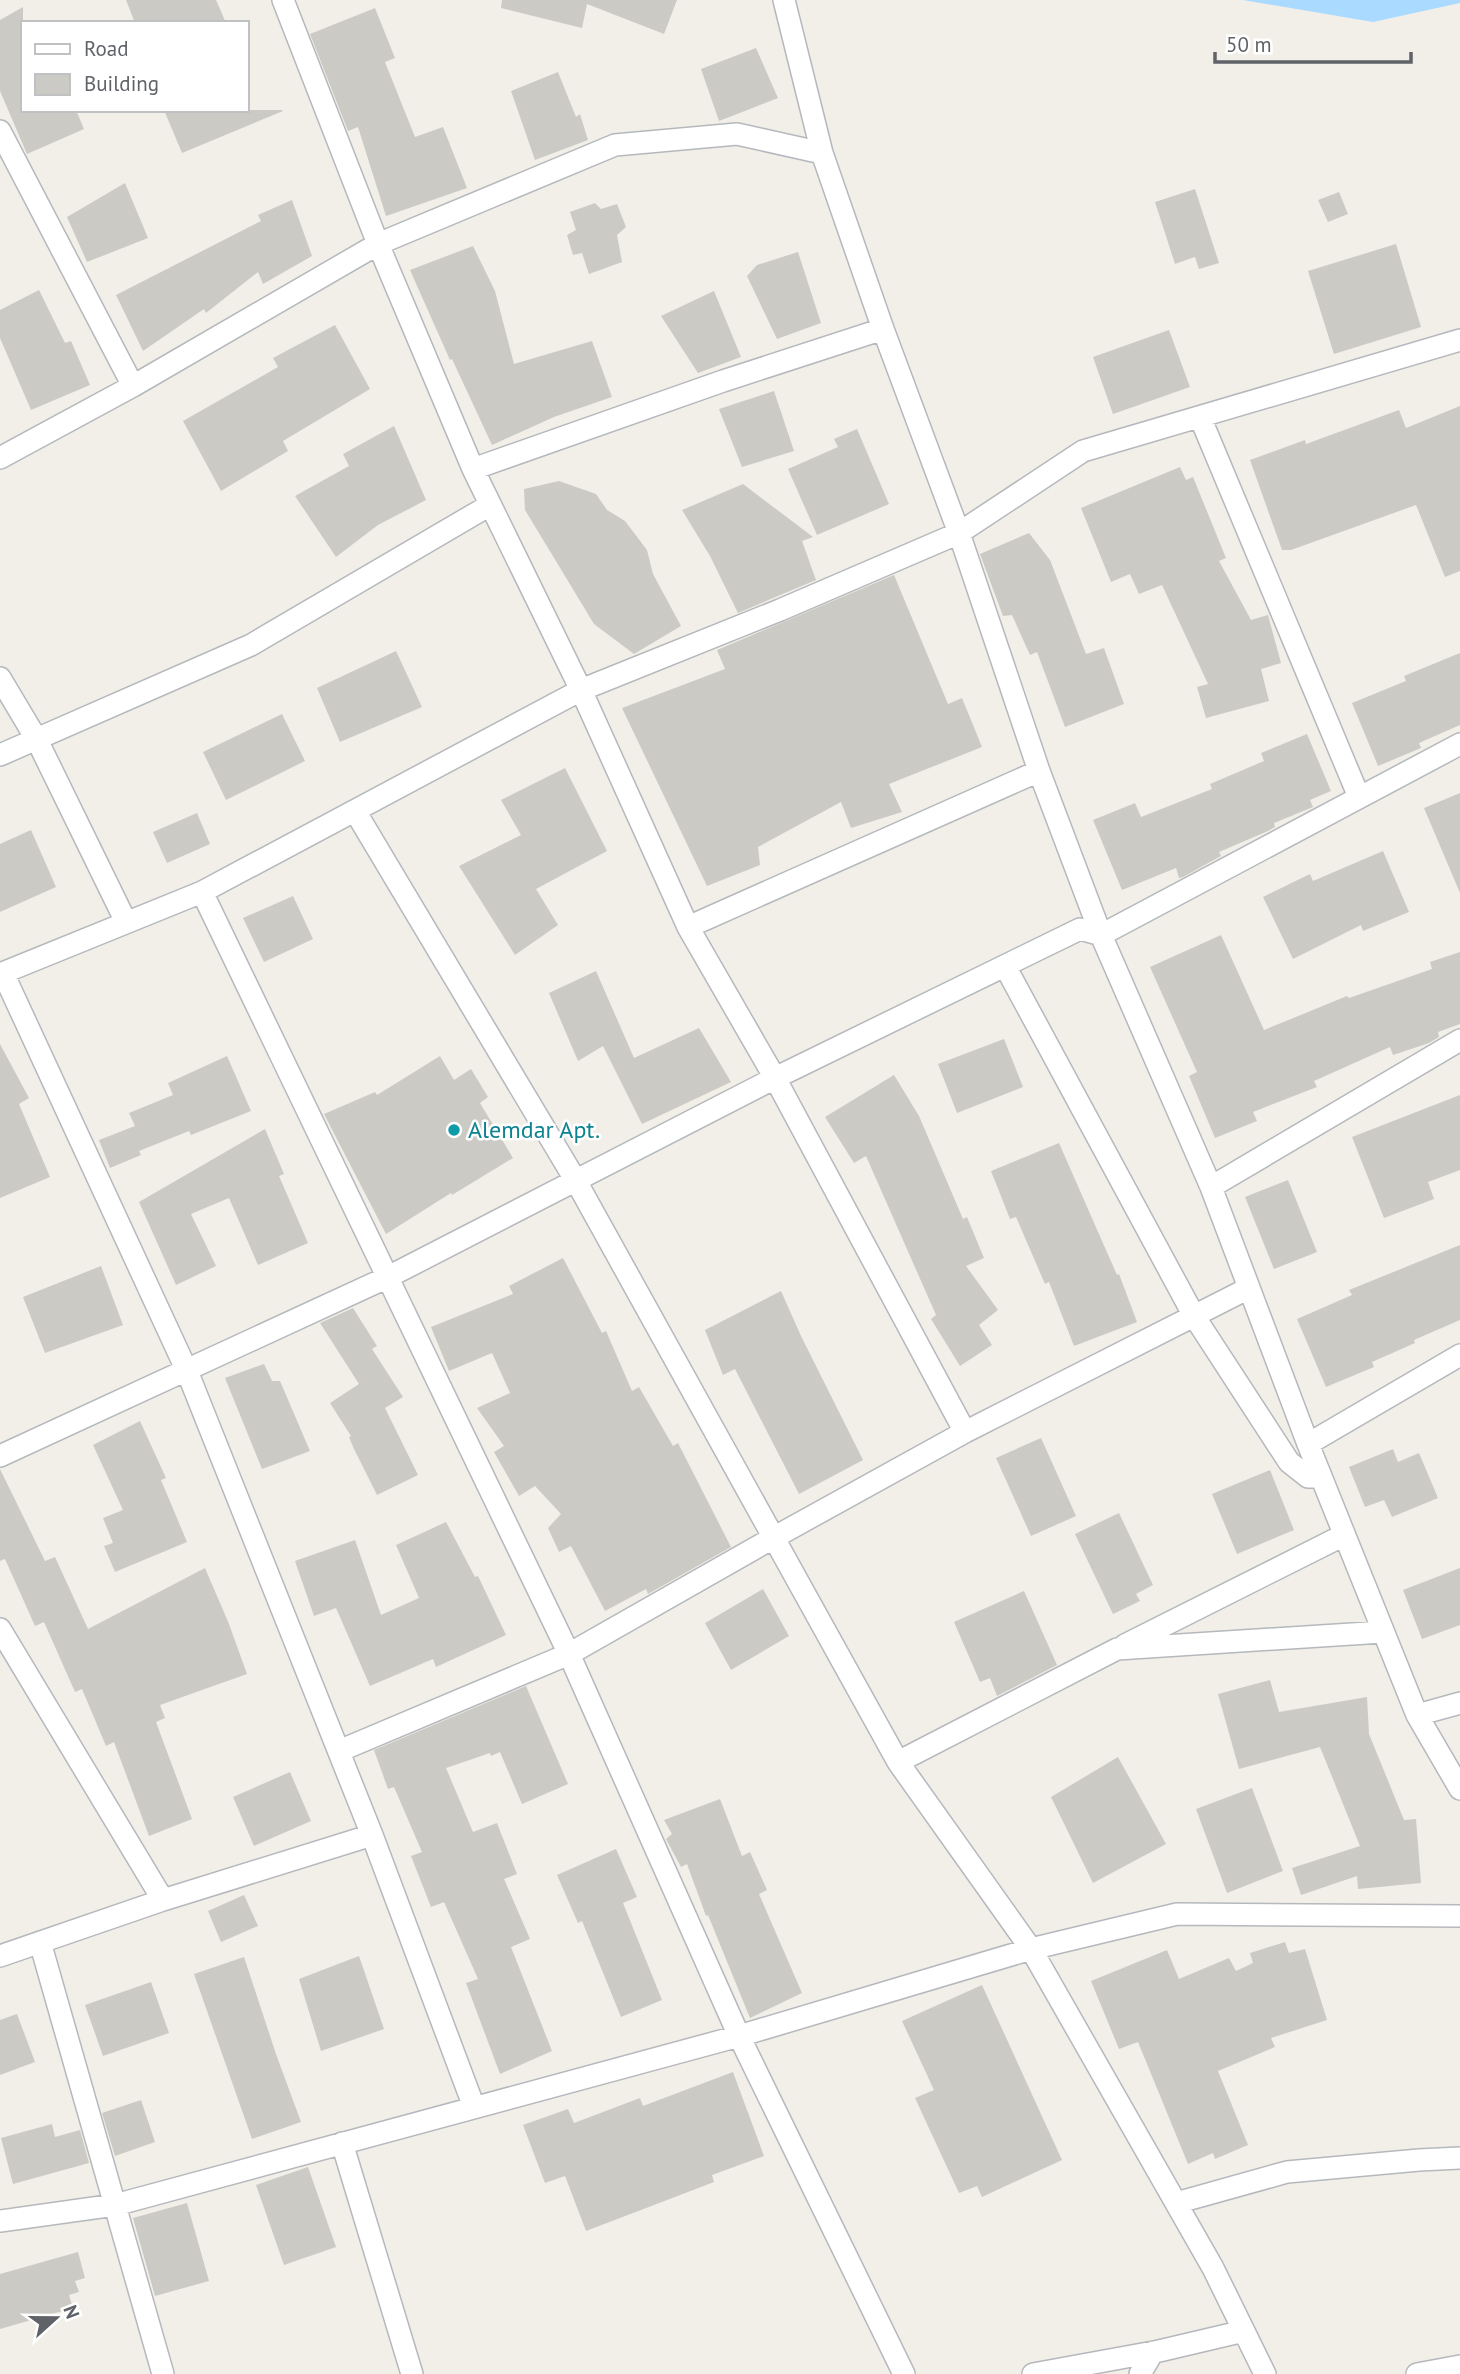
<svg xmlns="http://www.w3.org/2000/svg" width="1460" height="2374" viewBox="0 0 1460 2374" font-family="'PT Sans',sans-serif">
  <rect width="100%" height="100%" fill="#f1efe8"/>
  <path fill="#aadaff" d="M 1243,0 L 1460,0 L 1460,3 L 1373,22 Z"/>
  <path fill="#cccac5" d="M 126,0 L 216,0 L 226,23 L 135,23 Z
    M 502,0 L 677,0 L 664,34 L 587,4 L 582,28 L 501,8 Z
    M 23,7 L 23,110 L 76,110 L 84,129 L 27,154 L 0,91 L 0,20 Z
    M 375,8 L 395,58 L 385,62 L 415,137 L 443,127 L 467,188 L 386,216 L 358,127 L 348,131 L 310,34 Z
    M 756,48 L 778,98 L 719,121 L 701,69 Z
    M 558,72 L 576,117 L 580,114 L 588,140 L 535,160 L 511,91 Z
    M 164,110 L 282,110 L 283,111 L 182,153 Z
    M 125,183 L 148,238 L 87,262 L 67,217 Z
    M 1195,189 L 1219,263 L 1199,269 L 1195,257 L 1175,264 L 1155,202 Z
    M 1339,192 L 1348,214 L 1328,222 L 1318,200 Z
    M 292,200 L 312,256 L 263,284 L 258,272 L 206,313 L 204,309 L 143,351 L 116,295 L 261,221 L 258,215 Z
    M 595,203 L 601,209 L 617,204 L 626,227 L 617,235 L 622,262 L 589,274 L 582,253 L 573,255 L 567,235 L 576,230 L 570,212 Z
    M 1396,244 L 1421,327 L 1334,354 L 1308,271 Z
    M 473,246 L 495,291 L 514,364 L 592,341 L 612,397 L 554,417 L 492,445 L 452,359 L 450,360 L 410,270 Z
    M 798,252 L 821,323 L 777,339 L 747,276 L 757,265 Z
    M 39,290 L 65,343 L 71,341 L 90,385 L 31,410 L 0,338 L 0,310 Z
    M 714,291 L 741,357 L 698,373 L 661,316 Z
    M 335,325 L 370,389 L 283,441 L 288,451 L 221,491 L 183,421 L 278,367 L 273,358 Z
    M 1169,330 L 1190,387 L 1113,414 L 1093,357 Z
    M 774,391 L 794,451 L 742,467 L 719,409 Z
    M 1460,406 L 1460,571 L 1445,577 L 1416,505 L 1291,550 L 1282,550 L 1250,460 L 1305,440 L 1306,444 L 1399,410 L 1406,428 Z
    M 394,426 L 426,500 L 378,525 L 336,557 L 295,496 L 349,466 L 343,454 Z
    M 857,429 L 889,504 L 817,535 L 788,469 L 838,447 L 834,439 Z
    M 1180,467 L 1186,480 L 1193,477 L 1226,558 L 1219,561 L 1251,620 L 1268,615 L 1281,663 L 1261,669 L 1269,701 L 1206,718 L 1197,687 L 1208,684 L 1162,585 L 1139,594 L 1130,574 L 1111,582 L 1081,508 Z
    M 559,481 L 596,494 L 607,510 L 625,521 L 647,550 L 653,574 L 681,626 L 634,654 L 594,624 L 525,510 L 524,489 Z
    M 743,484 L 813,537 L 802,541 L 816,580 L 738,613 L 710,556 L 682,510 Z
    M 1029,533 L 1050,560 L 1086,654 L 1104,648 L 1124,704 L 1065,727 L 1037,652 L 1030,655 L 1012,615 L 1003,616 L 980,554 Z
    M 894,575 L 948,704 L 962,698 L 982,747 L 889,784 L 902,812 L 851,828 L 841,802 L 758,847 L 760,865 L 707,886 L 622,708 L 725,669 L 717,650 Z
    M 396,651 L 422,707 L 340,742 L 317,688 Z
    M 1460,653 L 1460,725 L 1419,743 L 1421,748 L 1378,766 L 1352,703 L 1406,681 L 1404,676 Z
    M 282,714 L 305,761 L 226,800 L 203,752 Z
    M 1307,734 L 1331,791 L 1310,800 L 1313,807 L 1274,823 L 1275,827 L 1268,831 L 1219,852 L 1221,856 L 1183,877 L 1179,878 L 1176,868 L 1122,890 L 1093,820 L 1135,803 L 1141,817 L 1212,789 L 1210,784 L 1264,761 L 1261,753 Z
    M 565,768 L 607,851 L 536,889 L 558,925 L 515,955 L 459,866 L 521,835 L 501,800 Z
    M 1460,793 L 1460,893 L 1424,808 Z
    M 197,813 L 210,844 L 167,863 L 153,832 Z
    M 31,830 L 56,887 L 0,912 L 0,844 Z
    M 1383,851 L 1409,912 L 1363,931 L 1361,925 L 1293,959 L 1263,897 L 1310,874 L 1313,881 Z
    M 293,896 L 313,939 L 264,962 L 243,918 Z
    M 1221,935 L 1264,1030 L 1347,996 L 1349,998 L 1432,969 L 1430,962 L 1460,952 L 1460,1024 L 1438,1032 L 1439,1037 L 1429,1043 L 1393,1055 L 1390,1047 L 1314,1081 L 1317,1087 L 1253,1112 L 1257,1121 L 1215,1138 L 1189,1076 L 1197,1072 L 1150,967 Z
    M 596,971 L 634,1058 L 699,1028 L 731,1082 L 642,1124 L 603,1046 L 578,1061 L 549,993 Z
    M 1004,1039 L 1023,1087 L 957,1113 L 938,1064 Z
    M 0,1044 L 29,1098 L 19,1104 L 50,1177 L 0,1198 Z
    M 227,1056 L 251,1111 L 191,1135 L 189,1131 L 139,1151 L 141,1155 L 110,1168 L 99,1140 L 135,1126 L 129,1113 L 173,1095 L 168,1083 Z
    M 440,1056 L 454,1080 L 471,1069 L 488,1097 L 480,1103 L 513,1158 L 452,1195 L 451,1193 L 386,1234 L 324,1114 L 375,1092 L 377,1095 Z
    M 894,1075 L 919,1116 L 963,1219 L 967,1217 L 984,1258 L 966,1266 L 998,1310 L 979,1325 L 992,1345 L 960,1366 L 931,1319 L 936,1315 L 866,1156 L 854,1163 L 825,1117 Z
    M 1460,1095 L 1460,1170 L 1428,1182 L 1434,1199 L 1384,1218 L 1352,1137 Z
    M 265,1129 L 284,1174 L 279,1176 L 308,1243 L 258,1265 L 229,1198 L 191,1214 L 216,1266 L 176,1285 L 139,1202 Z
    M 1059,1143 L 1117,1275 L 1119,1274 L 1137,1322 L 1074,1346 L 1049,1282 L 1045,1284 L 1016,1217 L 1010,1219 L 991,1171 Z
    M 1288,1180 L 1317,1252 L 1274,1269 L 1245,1197 Z
    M 1460,1245 L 1460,1320 L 1414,1340 L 1415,1343 L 1372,1362 L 1374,1367 L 1326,1387 L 1297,1319 L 1352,1295 L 1349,1290 Z
    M 563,1258 L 602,1333 L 606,1331 L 632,1391 L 639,1387 L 673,1446 L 678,1443 L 731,1547 L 648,1594 L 646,1589 L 605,1611 L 571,1546 L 559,1552 L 548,1528 L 561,1514 L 535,1486 L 519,1496 L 494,1452 L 504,1446 L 477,1408 L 510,1393 L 492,1353 L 449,1371 L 431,1327 L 513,1294 L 509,1286 Z
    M 101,1266 L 123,1325 L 45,1353 L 23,1297 Z
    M 781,1291 L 801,1336 L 863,1460 L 799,1494 L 735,1369 L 723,1375 L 705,1330 Z
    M 353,1308 L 377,1346 L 372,1349 L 403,1397 L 385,1408 L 418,1475 L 377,1495 L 354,1449 L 349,1437 L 351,1436 L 330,1403 L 359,1384 L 320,1323 Z
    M 264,1364 L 272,1381 L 280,1381 L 310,1451 L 262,1469 L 225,1378 Z
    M 140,1421 L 166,1478 L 161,1480 L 187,1542 L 115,1572 L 104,1546 L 113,1543 L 103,1518 L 123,1510 L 93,1445 Z
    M 1041,1438 L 1076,1516 L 1031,1536 L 996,1458 Z
    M 1393,1449 L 1398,1462 L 1419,1453 L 1438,1498 L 1392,1517 L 1384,1500 L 1365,1507 L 1349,1467 Z
    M 0,1469 L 45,1561 L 55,1557 L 88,1629 L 205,1568 L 229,1624 L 247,1674 L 160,1705 L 165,1718 L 156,1722 L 192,1819 L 149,1836 L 114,1742 L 106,1746 L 82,1689 L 75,1692 L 44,1622 L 35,1626 L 5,1559 L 0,1561 Z
    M 1270,1470 L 1294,1530 L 1237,1554 L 1212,1494 Z
    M 1119,1513 L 1153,1585 L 1136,1594 L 1140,1601 L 1113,1614 L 1075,1534 Z
    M 446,1522 L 475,1577 L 478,1576 L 506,1635 L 436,1667 L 433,1659 L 370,1686 L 336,1608 L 314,1616 L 295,1561 L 355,1540 L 381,1615 L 419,1598 L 396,1545 Z
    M 1460,1568 L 1460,1625 L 1422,1639 L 1403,1590 Z
    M 763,1589 L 789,1636 L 731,1670 L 705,1623 Z
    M 1024,1591 L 1057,1665 L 997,1696 L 990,1678 L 980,1682 L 954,1622 Z
    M 1270,1680 L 1279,1712 L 1367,1697 L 1369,1734 L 1404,1820 L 1416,1819 L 1421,1883 L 1358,1889 L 1357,1876 L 1301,1895 L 1292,1868 L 1360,1846 L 1320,1747 L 1239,1769 L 1218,1694 Z
    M 526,1686 L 568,1784 L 522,1804 L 500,1752 L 491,1756 L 490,1753 L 446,1768 L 473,1832 L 497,1823 L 517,1874 L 504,1879 L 530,1939 L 511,1947 L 552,2051 L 500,2074 L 466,1983 L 478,1979 L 444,1902 L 431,1907 L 411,1856 L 422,1852 L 394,1787 L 388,1789 L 374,1750 Z
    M 1118,1757 L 1166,1844 L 1093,1883 L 1051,1797 Z
    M 290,1772 L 311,1821 L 254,1846 L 233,1797 Z
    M 1252,1788 L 1283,1871 L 1227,1893 L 1196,1809 Z
    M 720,1799 L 742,1856 L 750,1852 L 767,1890 L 759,1894 L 802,1993 L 750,2018 L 708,1915 L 706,1916 L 687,1864 L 681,1867 L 666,1839 L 672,1834 L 664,1820 Z
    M 616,1849 L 637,1897 L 623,1903 L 662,2000 L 621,2017 L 582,1921 L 578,1923 L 557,1875 Z
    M 244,1895 L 258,1926 L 221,1942 L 208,1911 Z
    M 1285,1942 L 1289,1953 L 1305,1949 L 1327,2020 L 1271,2038 L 1275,2047 L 1218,2071 L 1248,2145 L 1215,2159 L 1213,2153 L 1188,2164 L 1138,2042 L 1119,2049 L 1091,1981 L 1167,1950 L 1179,1979 L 1229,1958 L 1236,1971 L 1253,1963 L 1250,1953 Z
    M 359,1956 L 384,2029 L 321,2051 L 299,1979 Z
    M 244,1957 L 276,2054 L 301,2122 L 252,2139 L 194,1974 Z
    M 151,1982 L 169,2033 L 103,2056 L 85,2005 Z
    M 982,1985 L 1062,2160 L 982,2197 L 977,2186 L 959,2193 L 915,2098 L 934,2090 L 902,2021 Z
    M 17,2014 L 35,2062 L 0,2075 L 0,2020 Z
    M 733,2072 L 764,2156 L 712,2175 L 714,2182 L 586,2231 L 565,2176 L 545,2183 L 523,2125 L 568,2109 L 574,2123 L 640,2098 L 643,2106 Z
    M 141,2100 L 155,2142 L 115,2156 L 102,2113 Z
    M 52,2124 L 55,2137 L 80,2130 L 89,2163 L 13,2184 L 1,2138 Z
    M 308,2167 L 336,2247 L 284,2265 L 256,2185 Z
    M 187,2203 L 209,2281 L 155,2296 L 133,2218 Z
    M 78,2252 L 85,2278 L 75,2281 L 79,2292 L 69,2295 L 73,2308 L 0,2329 L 0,2274 Z"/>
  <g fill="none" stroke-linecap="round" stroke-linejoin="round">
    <g stroke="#b5b8bc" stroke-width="24">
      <path id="minor" d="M 283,0 L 378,244 L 473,469 L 581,690 L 688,927 L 775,1078 L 965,1432
        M 784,0 L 822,153 L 883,329 L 959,533 L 1039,771 L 1101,935 L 1211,1187 L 1308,1444 L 1417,1715 L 1460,1789
        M 0,131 L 133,386
        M 1200,417 L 1359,797
        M 0,458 L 133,386 L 378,244 L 615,145 L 737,134 L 822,153
        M 473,469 L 723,381 L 883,329
        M 0,678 L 37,740 L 126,922
        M 0,755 L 251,645 L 490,505
        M 355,811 L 576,1181 L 898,1762 L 1031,1949 L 1213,2268 L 1265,2374
        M 202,892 L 569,1654 L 739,2036 L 904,2374
        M 688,927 L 1039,771
        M 1005,966 L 1194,1316 L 1289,1462 L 1308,1477 L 1321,1476
        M 3,973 L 187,1371 L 372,1835 L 474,2107
        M 0,974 L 202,892 L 581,690 L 780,610 L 959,533 L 1083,451 L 1460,340
        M 1211,1187 L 1460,1040
        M 1308,1444 L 1460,1355
        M 0,1456 L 388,1277 L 775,1078 L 1080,929 L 1101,935 L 1460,744
        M 0,1629 L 163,1900
        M 1125,1645 L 1344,1535
        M 1417,1715 L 1460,1703
        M 339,1751 L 569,1654 L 773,1538 L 965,1432 L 1249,1288
        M 898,1762 L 1117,1649 L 1383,1632
        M 40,1942 L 163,2374
        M 0,1956 L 163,1900 L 372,1835
        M 342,2143 L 412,2374
        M 1176,2203 L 1287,2172 L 1419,2160 L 1460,2158
        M 0,2221 L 115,2205 L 739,2036 L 1031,1949 L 1177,1914 L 1460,1916
        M 1033,2374 L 1159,2351 L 1244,2331
        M 1140,2374 L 1153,2352
        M 1417,2374 L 1460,2366"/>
    </g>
    <use href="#minor" stroke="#fff" stroke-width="21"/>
  </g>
  <circle fill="#0f9aa8" stroke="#fff" stroke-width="2.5" cx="454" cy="1130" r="7"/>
  <g text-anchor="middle" stroke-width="5" stroke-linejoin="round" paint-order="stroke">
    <g font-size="24" fill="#0d838f" stroke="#fff" text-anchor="start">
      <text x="468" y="1138">Alemdar Apt.</text>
    </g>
  </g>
  <rect x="21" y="21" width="228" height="91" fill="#ffffff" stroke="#bfc1c3" stroke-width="2"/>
  <rect x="35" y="44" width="35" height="10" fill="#ffffff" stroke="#bfc1c3" stroke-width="2"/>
  <text x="84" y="56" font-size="21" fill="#5f6368">Road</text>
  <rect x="35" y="74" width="35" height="21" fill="#cccac5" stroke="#bfc1c3" stroke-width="2"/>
  <text x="84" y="91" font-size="21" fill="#5f6368">Building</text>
  <g transform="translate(56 2318) rotate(69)" stroke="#ffffff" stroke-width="5" paint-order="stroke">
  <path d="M0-5L12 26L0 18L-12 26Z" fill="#5f6368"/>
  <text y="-10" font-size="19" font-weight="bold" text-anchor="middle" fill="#5f6368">N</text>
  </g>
  <path d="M1215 52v10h196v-10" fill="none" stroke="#5f6368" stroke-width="3.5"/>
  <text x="1226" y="52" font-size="21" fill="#5f6368" stroke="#ffffff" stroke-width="5" paint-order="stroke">50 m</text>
</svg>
